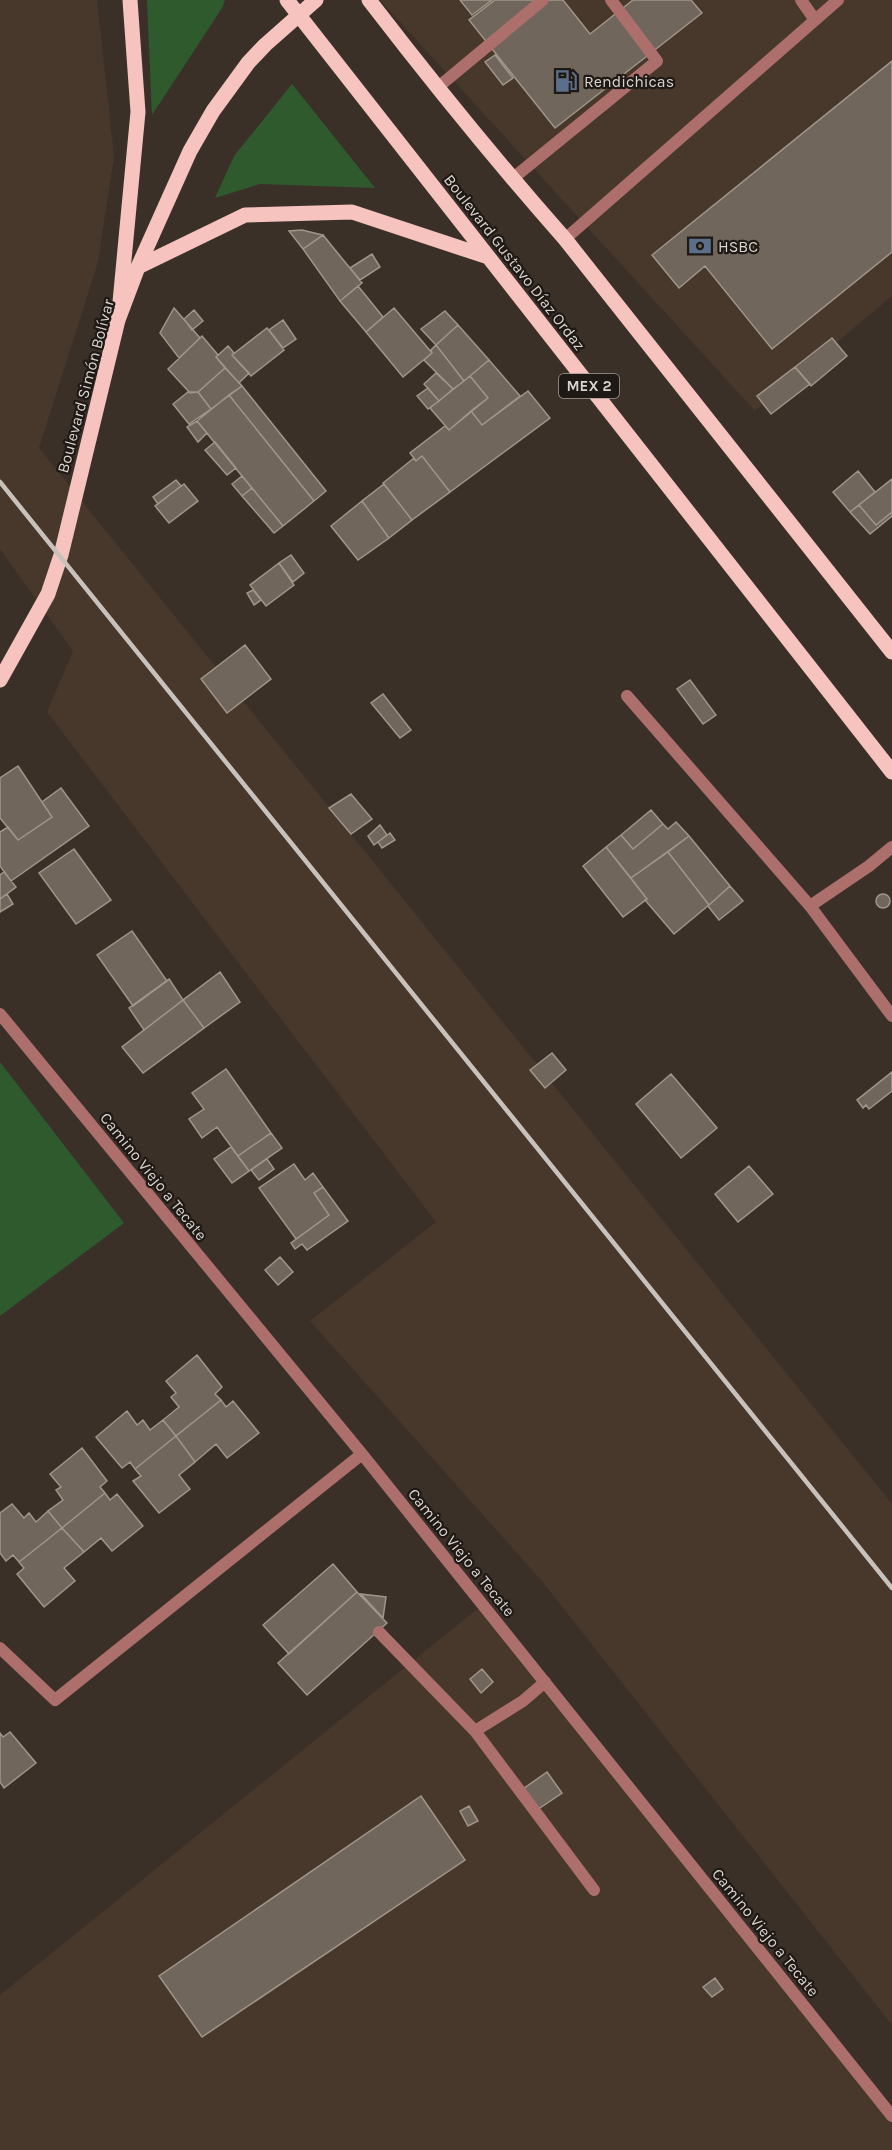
<svg xmlns="http://www.w3.org/2000/svg" width="892" height="2150" viewBox="0 0 892 2150" font-family="Karla,sans-serif">
  <rect width="100%" height="100%" fill="#3b3028"/>
  <path fill="#48372b" d="M 0,0 L 97,0 L 114,156 L 98,262 L 39,448 L 892,1504 L 892,2025 L 541,1580 L 310,1321 L 436,1222 L 47,712 L 73,651 L 0,549 Z
    M 380,0 L 892,0 L 892,296 L 755,411 Z
    M 482,1605 L 892,2118 L 892,2150 L 0,2150 L 0,1995 Z"/>
  <path fill="#2f5a2e" d="M 147,0 L 225,0 L 222,8 L 152,115 Z
    M 292,84 L 375,188 L 260,184 L 215,198 L 234,156 Z
    M 0,1062 L 124,1223 L 0,1316 Z"/>
  <path fill="#70665b" stroke="#a09589" stroke-width="1.5" d="M 460,0 L 492,0 L 472,15 Z
    M 495,0 L 563,0 L 590,34 L 633,0 L 691,0 L 702,13 L 555,128 L 469,20 Z
    M 495,55 L 513,78 L 503,85 L 485,62 Z
    M 892,61 L 892,252 L 772,349 L 705,266 L 679,288 L 652,255 Z
    M 302,230 L 323,235 L 303,249 L 289,231 Z
    M 323,235 L 362,283 L 340,301 L 303,249 Z
    M 372,254 L 380,267 L 360,280 L 350,268 Z
    M 358,286 L 383,317 L 366,332 L 340,301 Z
    M 174,308 L 200,338 L 179,358 L 160,333 Z
    M 394,308 L 432,353 L 403,377 L 366,332 Z
    M 194,310 L 203,321 L 192,330 L 184,319 Z
    M 445,311 L 458,325 L 436,345 L 421,329 Z
    M 283,320 L 296,339 L 283,348 L 269,330 Z
    M 458,325 L 489,360 L 464,381 L 436,345 Z
    M 267,328 L 284,350 L 251,376 L 232,355 Z
    M 202,336 L 218,355 L 216,357 L 225,368 L 198,392 L 190,393 L 168,369 Z
    M 832,338 L 847,356 L 811,386 L 795,367 Z
    M 436,345 L 464,381 L 453,389 L 424,360 L 432,353 L 431,350 Z
    M 228,346 L 234,353 L 232,355 L 249,373 L 239,383 L 216,357 Z
    M 489,360 L 520,396 L 482,425 L 471,411 L 488,398 L 470,376 Z
    M 795,367 L 810,384 L 771,414 L 757,396 Z
    M 225,368 L 242,386 L 211,409 L 198,392 Z
    M 436,373 L 453,389 L 439,401 L 424,384 Z
    M 470,376 L 488,398 L 449,430 L 430,408 Z
    M 242,386 L 326,491 L 314,501 L 229,395 Z
    M 428,388 L 439,401 L 428,409 L 417,396 Z
    M 528,391 L 550,418 L 450,492 L 422,456 L 416,461 L 410,453 L 445,426 L 449,430 L 471,411 L 482,425 Z
    M 188,392 L 198,392 L 211,409 L 189,424 L 173,404 Z
    M 229,395 L 314,501 L 283,526 L 197,421 Z
    M 197,421 L 207,433 L 198,442 L 187,427 Z
    M 215,442 L 236,468 L 227,475 L 205,450 Z
    M 422,456 L 450,492 L 412,520 L 383,483 L 414,458 L 416,461 Z
    M 858,471 L 875,492 L 850,512 L 833,492 Z
    M 242,476 L 252,488 L 242,496 L 232,484 Z
    M 892,479 L 892,512 L 876,525 L 859,505 Z
    M 176,480 L 181,486 L 158,504 L 153,497 Z
    M 184,484 L 198,501 L 169,523 L 155,506 Z
    M 384,484 L 412,520 L 389,538 L 362,501 Z
    M 252,488 L 283,526 L 274,533 L 242,496 Z
    M 362,501 L 389,538 L 358,560 L 331,526 Z
    M 859,505 L 876,525 L 892,512 L 892,516 L 870,534 L 850,512 Z
    M 291,555 L 304,573 L 293,582 L 279,563 Z
    M 279,563 L 294,585 L 266,606 L 250,585 Z
    M 253,590 L 261,600 L 254,605 L 247,593 Z
    M 245,645 L 271,679 L 227,713 L 201,679 Z
    M 690,680 L 716,715 L 703,724 L 677,689 Z
    M 383,694 L 411,730 L 400,738 L 371,703 Z
    M 18,766 L 52,817 L 18,840 L 0,818 L 0,778 Z
    M 61,788 L 89,826 L 11,881 L 0,866 L 0,832 L 8,827 L 18,840 L 52,817 L 42,802 Z
    M 351,794 L 372,819 L 351,834 L 329,808 Z
    M 651,810 L 663,824 L 633,849 L 621,835 Z
    M 676,822 L 689,836 L 631,878 L 606,847 L 621,835 L 633,849 L 663,824 L 668,829 Z
    M 380,825 L 387,835 L 374,845 L 368,836 Z
    M 390,833 L 395,840 L 382,848 L 378,842 Z
    M 689,836 L 730,886 L 709,905 L 668,852 Z
    M 606,847 L 647,899 L 623,917 L 583,866 Z
    M 74,849 L 111,900 L 76,924 L 39,873 Z
    M 668,852 L 709,905 L 674,934 L 645,900 L 647,899 L 631,878 Z
    M 4,872 L 16,887 L 0,899 L 0,875 Z
    M 730,886 L 743,901 L 719,920 L 708,906 Z
    M876 901a7 7 0 1 1 14 0a7 7 0 1 1-14 0Z
    M 7,894 L 13,904 L 0,912 L 0,899 Z
    M 132,931 L 167,981 L 133,1006 L 97,955 Z
    M 220,972 L 240,1002 L 204,1028 L 183,1000 Z
    M 169,979 L 183,1000 L 144,1030 L 129,1008 Z
    M 183,1000 L 204,1028 L 143,1073 L 122,1047 Z
    M 552,1053 L 566,1070 L 545,1088 L 530,1070 Z
    M 226,1069 L 271,1133 L 238,1156 L 217,1127 L 202,1138 L 189,1119 L 204,1109 L 192,1093 Z
    M 892,1072 L 892,1091 L 869,1109 L 866,1105 L 863,1108 L 857,1100 Z
    M 671,1074 L 717,1128 L 681,1158 L 636,1104 Z
    M 271,1133 L 282,1148 L 249,1171 L 238,1156 Z
    M 231,1147 L 249,1171 L 232,1183 L 214,1159 Z
    M 267,1159 L 274,1169 L 259,1180 L 251,1170 Z
    M 294,1164 L 305,1180 L 313,1173 L 323,1187 L 314,1193 L 329,1215 L 296,1239 L 259,1188 Z
    M 749,1166 L 773,1194 L 738,1222 L 715,1194 Z
    M 323,1187 L 348,1221 L 307,1250 L 302,1244 L 295,1249 L 291,1243 L 329,1215 L 314,1193 Z
    M 280,1257 L 293,1272 L 278,1285 L 265,1270 Z
    M 197,1355 L 222,1387 L 215,1394 L 221,1400 L 176,1436 L 163,1420 L 179,1407 L 171,1397 L 176,1393 L 166,1381 Z
    M 221,1400 L 226,1407 L 233,1401 L 259,1433 L 227,1458 L 216,1444 L 195,1462 L 176,1436 Z
    M 127,1411 L 137,1425 L 143,1420 L 150,1430 L 163,1420 L 176,1436 L 135,1469 L 130,1462 L 122,1468 L 96,1437 Z
    M 176,1436 L 195,1462 L 179,1475 L 190,1489 L 159,1513 L 133,1481 L 141,1476 L 135,1469 Z
    M 82,1448 L 107,1481 L 100,1487 L 105,1493 L 62,1528 L 48,1511 L 63,1500 L 56,1490 L 61,1487 L 50,1474 Z
    M 105,1493 L 110,1500 L 117,1494 L 143,1526 L 112,1551 L 101,1538 L 84,1552 L 62,1528 Z
    M 12,1504 L 24,1518 L 29,1513 L 36,1522 L 48,1511 L 62,1528 L 19,1562 L 13,1555 L 6,1561 L 0,1553 L 0,1513 Z
    M 62,1528 L 84,1552 L 64,1568 L 75,1581 L 44,1607 L 17,1574 L 24,1568 L 19,1562 Z
    M 333,1564 L 357,1592 L 289,1654 L 263,1625 Z
    M 357,1592 L 387,1623 L 307,1695 L 278,1663 Z
    M 361,1594 L 386,1597 L 383,1618 Z
    M 482,1669 L 493,1682 L 481,1693 L 470,1679 Z
    M 10,1732 L 36,1763 L 4,1788 L 0,1782 L 0,1733 L 3,1737 Z
    M 547,1772 L 562,1793 L 534,1812 L 520,1791 Z
    M 421,1796 L 465,1860 L 202,2037 L 159,1976 Z
    M 469,1806 L 478,1821 L 468,1826 L 460,1811 Z
    M 715,1978 L 723,1989 L 712,1997 L 703,1987 Z"/>
  <g fill="none" stroke-linecap="round" stroke-linejoin="round">
    <path stroke="#ac6f6b" stroke-width="12" d="M 801,0 L 815,20
      M 437,88 L 543,0
      M 512,179 L 657,61 L 611,0
      M 565,239 L 838,0
      M 627,696 L 810,906
      M 892,847 L 869,866 L 810,906 L 892,1016
      M 379,1632 L 475,1731 L 523,1701 L 545,1682
      M 475,1731 L 594,1890"/>
    <path stroke="#ac6f6b" stroke-width="12" d="M 0,1014 L 362,1454 L 892,2116
      M 0,1648 L 55,1700 L 362,1454"/>
    <path stroke="#f6c3bf" stroke-width="15" d="M 287,0 L 892,772
      M 369,0 C 432,82 497,162 565,239 L 892,652
      M 138,267 L 245,215 L 352,212 L 488,257
      M 120,302 L 138,112 L 130,0
      M 0,680 L 48,594 L 61,555 L 118,320 L 138,267 L 190,151 L 213,111 L 248,63 L 265,45 L 316,0"/>
    <path stroke="#c9c2bc" stroke-width="4.5" d="M 0,482 L 892,1588"/>
  </g>
  <defs>
    <g id="fuel-bare" transform="scale(1.8)"><path d="M-5.5-6h7V0h2V4h1.3V-2.5L3-4.5l.8-.8L6-3V5H2.5V1h-1V6h-7ZM-4.2-4.7v3.2H.2V-4.7Z" fill="#5c6f8a" stroke="#1e1915" stroke-width="2.5" paint-order="stroke"/></g>
    <g id="bank-bare" transform="scale(1.8)"><path d="M-6-4H6V4H-6ZM0-2.3a2.3 2.3 0 1 0 0 4.6a2.3 2.3 0 1 0 0-4.6Z" fill="#5c6f8a" stroke="#1e1915" stroke-width="2.5" paint-order="stroke"/></g>
  </defs>
  <g fill-rule="evenodd">
    <use href="#fuel-bare" x="566" y="81"/>
    <use href="#bank-bare" x="700" y="246"/>
  </g>
  <g text-anchor="middle" stroke-width="4.5" stroke-linejoin="round" paint-order="stroke">
    <rect fill="#1e1915" stroke="#a29c96" stroke-width="1.5" x="559" y="374" width="60" height="24" rx="4.5"/>
    <g font-size="15" font-weight="bold" fill="#dbd4ce">
      <text x="589" y="391">MEX 2</text>
    </g>
    <g font-size="16" fill="#dbd4ce" stroke="#1e1915" text-anchor="start">
      <text x="584" y="87">Rendichicas</text>
      <text x="718" y="252">HSBC</text>
    </g>
    <g font-size="16" fill="#dbd4ce" stroke="#1e1915">
      <text transform="translate(515 262) rotate(52)" y="6">Boulevard Gustavo Díaz Ordaz</text>
      <text transform="translate(85 386) rotate(-75)" y="6">Boulevard Simón Bolívar</text>
      <text transform="translate(154 1176) rotate(51)" y="6">Camino Viejo a Tecate</text>
      <text transform="translate(462 1552) rotate(51)" y="6">Camino Viejo a Tecate</text>
      <text transform="translate(766 1932) rotate(51)" y="6">Camino Viejo a Tecate</text>
    </g>
  </g>
</svg>
